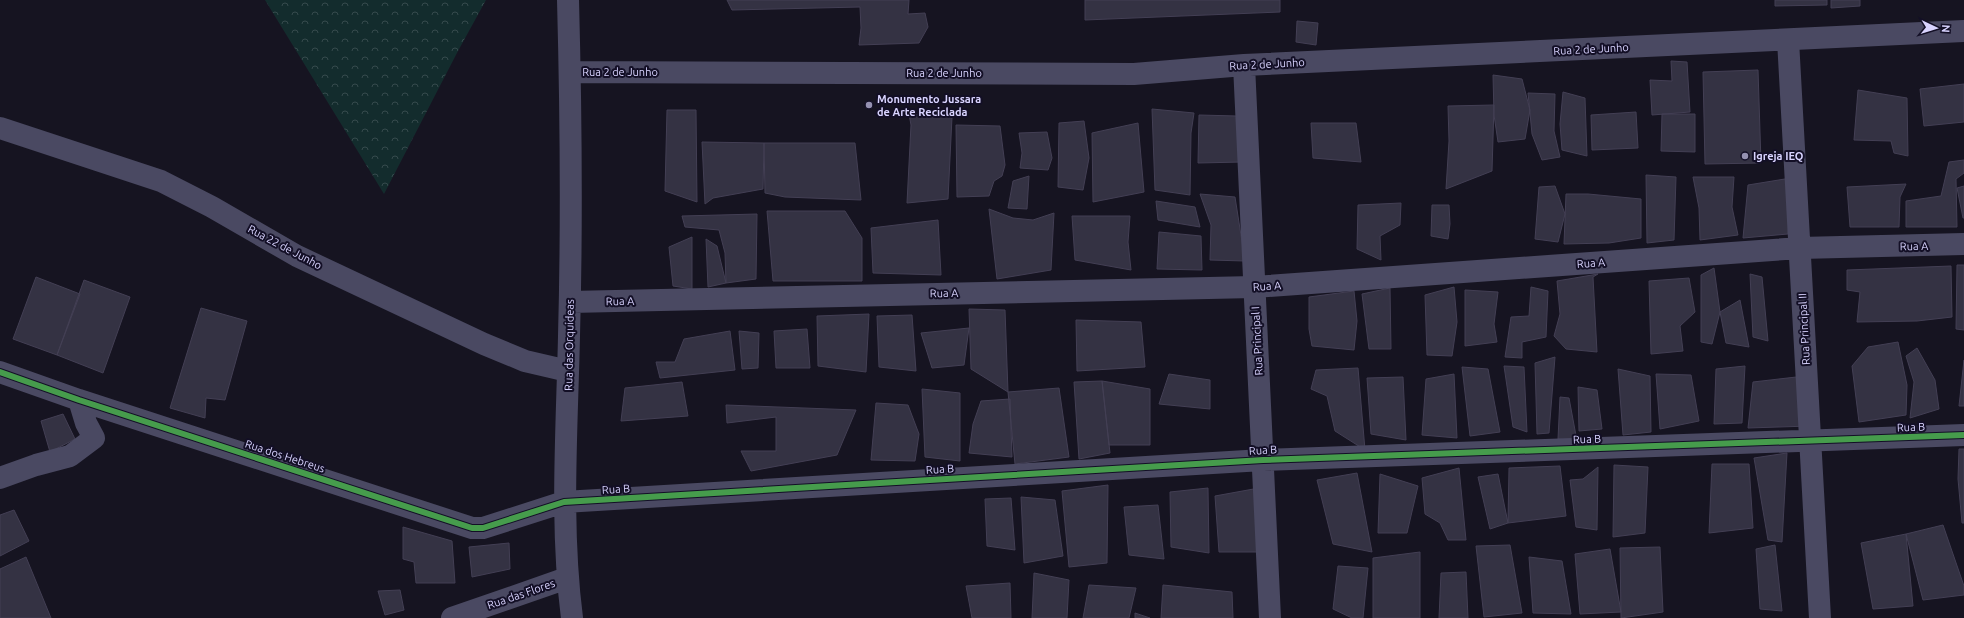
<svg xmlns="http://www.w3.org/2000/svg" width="1964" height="618" viewBox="0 0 1964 618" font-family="Ubuntu,sans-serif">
  <defs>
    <pattern id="forest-crowns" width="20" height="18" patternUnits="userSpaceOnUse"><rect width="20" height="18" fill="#132c2d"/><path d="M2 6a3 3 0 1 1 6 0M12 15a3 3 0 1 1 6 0" fill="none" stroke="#354a4c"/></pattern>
  </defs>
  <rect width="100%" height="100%" fill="#161421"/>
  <path fill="url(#forest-crowns)" d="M 265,0 L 486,0 L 458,51 L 384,194 Z"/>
  <path fill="#343243" stroke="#433f54" d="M 727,0 L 909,0 L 908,14 L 925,13 L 928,27 L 919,43 L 859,45 L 861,28 L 860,7 L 732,10 Z
    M 1085,0 L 1280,0 L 1280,12 L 1085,20 Z
    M 1775,0 L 1827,0 L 1827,5 L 1775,6 Z
    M 1831,0 L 1860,0 L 1860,6 L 1831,8 Z
    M 1297,21 L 1318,23 L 1316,45 L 1296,42 Z
    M 1671,61 L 1687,62 L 1690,112 L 1652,115 L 1650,80 L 1672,81 Z
    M 1758,70 L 1761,163 L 1705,164 L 1703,72 Z
    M 1493,75 L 1522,79 L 1530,110 L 1525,139 L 1498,142 L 1494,115 Z
    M 1964,84 L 1964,122 L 1924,126 L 1920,89 Z
    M 1858,90 L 1907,98 L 1908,156 L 1894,153 L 1891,141 L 1854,140 Z
    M 1563,92 L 1585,98 L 1587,156 L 1562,150 L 1560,124 Z
    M 1528,93 L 1555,94 L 1554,131 L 1560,157 L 1542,160 L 1532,134 Z
    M 1494,105 L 1492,171 L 1446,189 L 1449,141 L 1448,106 Z
    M 1152,109 L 1194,113 L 1191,133 L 1190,195 L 1155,190 Z
    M 667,110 L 696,110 L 697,202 L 665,191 Z
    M 1636,112 L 1638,148 L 1592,150 L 1591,115 Z
    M 909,114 L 952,117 L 948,199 L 907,203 L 911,125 Z
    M 1662,114 L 1695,114 L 1695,152 L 1661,151 Z
    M 1199,115 L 1237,116 L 1242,162 L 1198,163 Z
    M 1084,121 L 1089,158 L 1083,190 L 1058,187 L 1059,123 Z
    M 1138,123 L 1144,192 L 1093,202 L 1092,133 Z
    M 1311,123 L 1356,123 L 1361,162 L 1313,158 Z
    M 956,125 L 1000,126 L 1005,165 L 1002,176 L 994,181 L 989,196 L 957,197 Z
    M 1047,132 L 1052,158 L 1048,170 L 1020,168 L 1022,153 L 1019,133 Z
    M 702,142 L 764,143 L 763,189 L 713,198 L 705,204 Z
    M 764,143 L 855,143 L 861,200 L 785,197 L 765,193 Z
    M 1964,160 L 1964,173 L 1956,179 L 1957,227 L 1906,227 L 1906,201 L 1941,196 L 1949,162 Z
    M 1646,175 L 1676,177 L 1674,240 L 1647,243 Z
    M 1029,176 L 1027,209 L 1008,208 L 1013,181 Z
    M 1693,177 L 1734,177 L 1732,207 L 1738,235 L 1700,240 L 1699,208 Z
    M 1791,178 L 1788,234 L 1743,238 L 1748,185 Z
    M 1906,184 L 1900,197 L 1899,227 L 1850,227 L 1847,187 Z
    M 1555,186 L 1565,214 L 1558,242 L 1535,239 L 1539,187 Z
    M 1964,186 L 1964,218 L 1963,218 L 1957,188 Z
    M 1200,194 L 1235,197 L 1245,261 L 1210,260 L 1211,225 Z
    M 1566,194 L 1588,194 L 1641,199 L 1641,238 L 1609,243 L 1564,244 Z
    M 1156,201 L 1195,207 L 1200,227 L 1158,220 Z
    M 1401,203 L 1400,225 L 1380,236 L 1381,260 L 1357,249 L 1358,205 Z
    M 1432,205 L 1449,205 L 1450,224 L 1448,239 L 1431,236 Z
    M 989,209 L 1013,218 L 1033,220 L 1054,213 L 1051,270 L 997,279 Z
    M 767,211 L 845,211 L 862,238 L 862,281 L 773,281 Z
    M 757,214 L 756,279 L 726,283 L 725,253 L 719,230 L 685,227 L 682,216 Z
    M 1072,216 L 1130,216 L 1128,242 L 1131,270 L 1075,260 Z
    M 938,220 L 941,275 L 873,273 L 871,228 Z
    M 1159,232 L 1201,236 L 1202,270 L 1157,269 Z
    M 692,237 L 692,289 L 673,286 L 669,247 Z
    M 706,239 L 717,246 L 726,283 L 708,287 Z
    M 1957,265 L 1964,265 L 1964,330 L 1956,329 Z
    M 1951,266 L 1952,317 L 1917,321 L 1857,322 L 1860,292 L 1847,290 L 1847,270 Z
    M 1714,268 L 1720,312 L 1712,344 L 1701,342 L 1701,275 Z
    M 1598,274 L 1593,277 L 1597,352 L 1566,349 L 1554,336 L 1560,314 L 1557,281 Z
    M 1750,274 L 1762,277 L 1768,341 L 1753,337 Z
    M 36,277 L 80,294 L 57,355 L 13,339 Z
    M 1689,278 L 1695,312 L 1680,326 L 1683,351 L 1651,354 L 1649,281 Z
    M 84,280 L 130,297 L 103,373 L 57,355 Z
    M 1454,287 L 1457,322 L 1452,356 L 1427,355 L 1425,295 Z
    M 1531,287 L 1548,291 L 1546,337 L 1522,342 L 1522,358 L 1505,357 L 1511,317 L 1529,316 Z
    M 1390,288 L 1391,349 L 1369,349 L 1362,294 Z
    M 1465,290 L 1498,292 L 1494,324 L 1497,342 L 1465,346 Z
    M 1354,291 L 1357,321 L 1354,350 L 1312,346 L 1309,329 L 1309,297 Z
    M 1740,300 L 1749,347 L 1726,343 L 1720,312 Z
    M 201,308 L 247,321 L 225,400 L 206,398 L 205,418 L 170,408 Z
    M 969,309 L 1005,310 L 1008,392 L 971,369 Z
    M 869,314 L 866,372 L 818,366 L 817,316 Z
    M 912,315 L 916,371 L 879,367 L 877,316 Z
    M 1076,320 L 1141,322 L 1145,367 L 1077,371 Z
    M 969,328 L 964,365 L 932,368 L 921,333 Z
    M 807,329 L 810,368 L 776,368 L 774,331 Z
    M 730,331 L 735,370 L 660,378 L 656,362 L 675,362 L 684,339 Z
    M 739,331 L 759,333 L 758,368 L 742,369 Z
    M 1898,342 L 1907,385 L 1906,415 L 1859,422 L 1852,366 L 1868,347 Z
    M 1917,348 L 1935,380 L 1939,409 L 1910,418 L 1914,382 L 1906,356 Z
    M 1555,357 L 1549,433 L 1537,434 L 1535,363 Z
    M 1964,360 L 1964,406 L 1959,406 Z
    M 1504,366 L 1524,367 L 1527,432 L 1513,427 Z
    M 1745,366 L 1742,423 L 1714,424 L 1716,369 Z
    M 1462,367 L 1488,369 L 1500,432 L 1470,436 Z
    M 1358,368 L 1365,450 L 1335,431 L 1327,396 L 1311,389 L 1316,370 Z
    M 1618,369 L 1650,376 L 1651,432 L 1623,435 Z
    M 1169,374 L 1210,380 L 1210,409 L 1159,404 Z
    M 1454,374 L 1457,438 L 1422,435 L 1426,379 Z
    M 1656,374 L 1691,375 L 1699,421 L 1660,429 Z
    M 1805,376 L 1810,426 L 1748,428 L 1753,382 Z
    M 1403,377 L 1406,440 L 1371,434 L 1367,378 Z
    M 1102,381 L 1150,389 L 1150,445 L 1109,445 Z
    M 1102,381 L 1110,453 L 1079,459 L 1074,382 Z
    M 682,382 L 688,416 L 621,421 L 625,388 Z
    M 1578,387 L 1597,390 L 1602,429 L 1579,431 Z
    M 1059,388 L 1069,457 L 1015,464 L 1008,392 Z
    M 922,389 L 960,393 L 960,461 L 925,457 Z
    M 1560,397 L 1569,398 L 1577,441 L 1558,439 Z
    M 1010,399 L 1012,457 L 969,453 L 973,424 L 981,401 Z
    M 876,403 L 908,405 L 919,434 L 915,461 L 871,460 Z
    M 726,405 L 856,410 L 837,455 L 751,471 L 741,451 L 776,451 L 776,417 L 727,423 Z
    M 63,414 L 75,439 L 50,452 L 41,421 Z
    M 1959,449 L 1964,449 L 1964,523 L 1962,523 L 1958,479 Z
    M 1787,453 L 1782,542 L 1768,540 L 1754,458 Z
    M 1712,464 L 1749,464 L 1753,528 L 1709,533 Z
    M 1614,465 L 1648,467 L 1645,533 L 1613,537 Z
    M 1560,466 L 1566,516 L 1508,523 L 1509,468 Z
    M 1598,467 L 1597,530 L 1576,527 L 1570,480 L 1583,479 Z
    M 1459,468 L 1466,540 L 1448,540 L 1440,523 L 1425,514 L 1422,478 Z
    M 1357,473 L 1372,552 L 1333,544 L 1317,480 Z
    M 1380,474 L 1418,486 L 1407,533 L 1378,533 Z
    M 1498,474 L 1508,523 L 1490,529 L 1478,477 Z
    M 1108,485 L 1107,563 L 1069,567 L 1062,491 Z
    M 1208,488 L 1209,553 L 1171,547 L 1170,492 Z
    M 1259,488 L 1261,552 L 1219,552 L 1215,496 Z
    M 1021,497 L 1055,500 L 1063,556 L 1024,563 Z
    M 1011,498 L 1015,550 L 987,546 L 985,499 Z
    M 1158,505 L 1164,559 L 1129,555 L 1124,507 Z
    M 14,510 L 29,541 L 0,556 L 0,515 Z
    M 1943,525 L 1964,586 L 1964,595 L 1923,600 L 1906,534 Z
    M 403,527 L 452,541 L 455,583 L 416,583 L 414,562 L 403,559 Z
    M 1906,534 L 1913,606 L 1873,609 L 1861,543 Z
    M 509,543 L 510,569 L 472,577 L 469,547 Z
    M 1510,545 L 1522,613 L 1484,617 L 1476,546 Z
    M 1775,545 L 1782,611 L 1760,609 L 1756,549 Z
    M 1660,547 L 1663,612 L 1621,618 L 1620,548 Z
    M 1610,549 L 1621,612 L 1580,614 L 1575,554 Z
    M 1420,552 L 1420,618 L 1373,618 L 1373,558 Z
    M 26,557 L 51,618 L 0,618 L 0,569 Z
    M 1529,557 L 1562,561 L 1571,614 L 1533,613 Z
    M 1338,566 L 1368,568 L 1363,618 L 1352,618 L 1333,609 Z
    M 1466,572 L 1468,618 L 1439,618 L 1441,573 Z
    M 1034,573 L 1069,580 L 1067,618 L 1032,618 Z
    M 1010,583 L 1011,618 L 972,618 L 966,586 Z
    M 1089,585 L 1136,588 L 1129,618 L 1083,618 Z
    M 1163,585 L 1232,592 L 1233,618 L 1161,618 Z
    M 400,590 L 404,610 L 385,615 L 378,591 Z
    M 1135,613 L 1150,618 L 1135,618 Z"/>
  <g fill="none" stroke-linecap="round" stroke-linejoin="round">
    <path stroke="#4a4962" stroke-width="22" d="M 568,0 C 571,112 572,224 569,336 C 567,430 560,524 572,618
      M 1788,40 L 1820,618
      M 1244,65 L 1270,618
      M 570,72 L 1134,74 L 1244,65 L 1964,31
      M 0,128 L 161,181 L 212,207 L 297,256 L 484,344 L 525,361 L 568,371
      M 570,302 L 1254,287 L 1800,248 L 1964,244
      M 0,372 L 79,400 L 472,528 L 483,528 L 564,502 L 1263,460 L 1964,435
      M 0,478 L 36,465 L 70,456 L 94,438 L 86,423 L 79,400
      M 452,618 L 567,578"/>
    <g stroke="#130f26" stroke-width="8">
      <path id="cycleway" d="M 0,372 L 79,400 L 472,528 L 483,528 L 564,502 L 1263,460 L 1964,435"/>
    </g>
    <use href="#cycleway" stroke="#469c4c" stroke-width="6"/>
  </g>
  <g fill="#9591b1" stroke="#130f26" stroke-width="1.5">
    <circle cx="869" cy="105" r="4"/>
    <circle cx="1745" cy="156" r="4"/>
  </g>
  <g text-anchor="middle" stroke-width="4" stroke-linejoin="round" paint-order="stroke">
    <g font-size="11" fill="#d9d4ff" stroke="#130f26">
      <text transform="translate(1591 49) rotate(-3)" y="4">Rua 2 de Junho</text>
      <text transform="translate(1267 64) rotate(-3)" y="4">Rua 2 de Junho</text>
      <text x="620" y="76">Rua 2 de Junho</text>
      <text x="944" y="77">Rua 2 de Junho</text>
      <text transform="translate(1914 246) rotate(-1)" y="4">Rua A</text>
      <text transform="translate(285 247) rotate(28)" y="4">Rua 22 de Junho</text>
      <text transform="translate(1591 263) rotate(-4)" y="4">Rua A</text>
      <text transform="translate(1267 286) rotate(-3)" y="4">Rua A</text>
      <text transform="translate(944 293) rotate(-1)" y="4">Rua A</text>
      <text transform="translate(620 301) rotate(-1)" y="4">Rua A</text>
      <text transform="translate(1804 329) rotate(-93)" y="4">Rua Principal II</text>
      <text transform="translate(1257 341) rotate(-93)" y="4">Rua Principal I</text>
      <text transform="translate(569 345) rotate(-89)" y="4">Rua das Orquideas</text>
      <text transform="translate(1911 427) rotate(-2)" y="4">Rua B</text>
      <text transform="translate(1587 439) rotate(-2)" y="4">Rua B</text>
      <text transform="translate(1263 450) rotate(-3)" y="4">Rua B</text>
      <text transform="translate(285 456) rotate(18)" y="4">Rua dos Hebreus</text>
      <text transform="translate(940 469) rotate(-3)" y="4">Rua B</text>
      <text transform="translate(616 489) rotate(-3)" y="4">Rua B</text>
      <text transform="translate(521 594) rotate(-19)" y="4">Rua das Flores</text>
    </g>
    <g font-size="11" font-weight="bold" fill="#d9d4ff" stroke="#130f26" text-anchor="start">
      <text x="877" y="103">Monumento Jussara<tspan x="877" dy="13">de Arte Reciclada</tspan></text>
      <text x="1753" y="160">Igreja IEQ</text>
    </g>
  </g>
  <g transform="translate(1936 28) rotate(94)" stroke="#130f26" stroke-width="3" paint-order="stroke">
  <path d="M0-3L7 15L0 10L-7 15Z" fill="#d9d4ff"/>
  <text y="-6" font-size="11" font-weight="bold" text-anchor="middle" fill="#d9d4ff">N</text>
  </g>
</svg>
